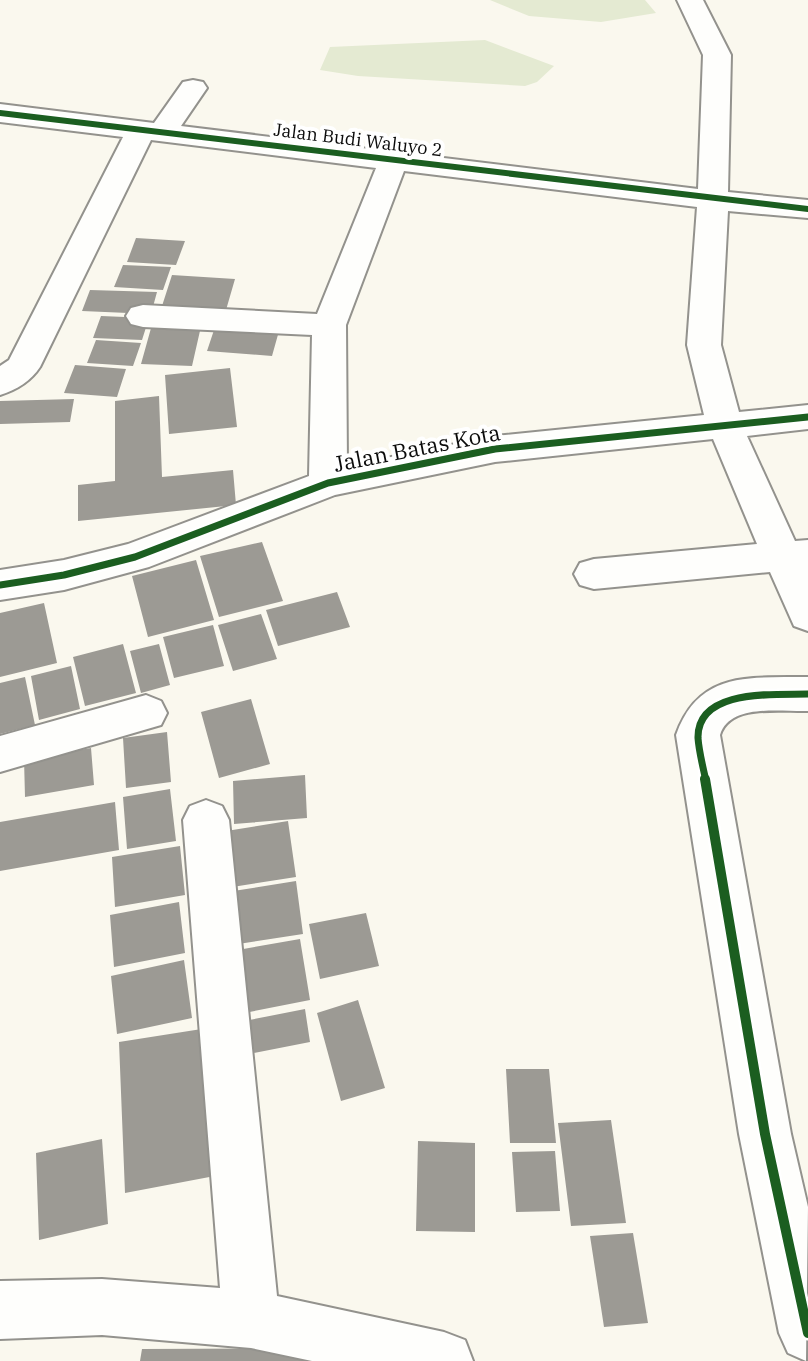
<svg xmlns="http://www.w3.org/2000/svg" width="808" height="1361" viewBox="0 0 808 1361" font-family="'IBM Plex Serif',serif">
  <rect width="100%" height="100%" fill="#faf8ee"/>
  <path fill="#e4ead2" d="M 490,0 L 645,0 L 656,13 L 601,22 L 529,16 Z
    M 485,40 L 554,66 L 537,82 L 525,86 L 358,76 L 320,70 L 330,47 Z"/>
  <path fill="#9c9a94" d="M 136,238 L 185,241 L 176,265 L 127,262 Z
    M 123,265 L 171,267 L 163,290 L 114,287 Z
    M 172,275 L 235,279 L 226,310 L 162,306 Z
    M 90,290 L 157,292 L 151,314 L 82,311 Z
    M 101,316 L 149,318 L 142,340 L 93,338 Z
    M 153,321 L 202,322 L 192,366 L 141,364 Z
    M 215,327 L 279,331 L 272,356 L 207,351 Z
    M 96,340 L 141,343 L 133,366 L 87,363 Z
    M 75,365 L 126,369 L 117,397 L 64,393 Z
    M 230,368 L 237,427 L 169,434 L 165,375 Z
    M 159,396 L 162,477 L 233,470 L 236,505 L 78,521 L 78,485 L 115,481 L 115,401 Z
    M 74,399 L 70,422 L 0,424 L 0,401 Z
    M 262,542 L 283,601 L 219,617 L 200,556 Z
    M 196,560 L 214,620 L 148,637 L 132,576 Z
    M 337,592 L 350,627 L 278,646 L 266,610 Z
    M 44,603 L 57,663 L 0,677 L 0,613 Z
    M 261,614 L 277,659 L 233,671 L 218,625 Z
    M 213,625 L 224,666 L 174,678 L 163,637 Z
    M 123,644 L 136,693 L 85,706 L 73,657 Z
    M 159,644 L 170,685 L 141,693 L 130,651 Z
    M 71,666 L 80,709 L 39,720 L 31,676 Z
    M 25,677 L 35,725 L 0,734 L 0,683 Z
    M 251,699 L 270,764 L 219,778 L 201,712 Z
    M 167,732 L 171,782 L 126,788 L 123,738 Z
    M 91,748 L 94,785 L 25,797 L 24,759 Z
    M 305,775 L 307,818 L 234,824 L 233,781 Z
    M 170,789 L 176,841 L 127,849 L 123,797 Z
    M 115,802 L 119,850 L 0,871 L 0,822 Z
    M 288,821 L 296,877 L 226,888 L 220,832 Z
    M 180,846 L 185,895 L 115,907 L 112,857 Z
    M 296,881 L 303,934 L 232,945 L 227,892 Z
    M 179,902 L 185,953 L 114,967 L 110,915 Z
    M 366,913 L 379,966 L 320,979 L 309,924 Z
    M 300,939 L 310,1000 L 239,1014 L 232,951 Z
    M 184,960 L 192,1018 L 117,1034 L 111,976 Z
    M 358,1000 L 385,1088 L 341,1101 L 317,1013 Z
    M 305,1009 L 310,1042 L 238,1056 L 234,1023 Z
    M 208,1028 L 220,1175 L 125,1193 L 119,1042 Z
    M 506,1069 L 549,1069 L 556,1143 L 510,1143 Z
    M 611,1120 L 626,1223 L 571,1226 L 558,1123 Z
    M 102,1139 L 108,1224 L 39,1240 L 36,1153 Z
    M 418,1141 L 475,1143 L 475,1232 L 416,1231 Z
    M 555,1151 L 560,1211 L 516,1212 L 512,1152 Z
    M 633,1233 L 648,1323 L 604,1327 L 590,1236 Z
    M 329,1348 L 329,1361 L 140,1361 L 142,1349 Z"/>
  <g fill="none" stroke-linecap="round" stroke-linejoin="round">
    <g stroke="#93928d" stroke-width="4">
      <path id="minor" d="M 677,0 L 703,0 L 731,55 L 728,192 L 808,200 L 808,218 L 728,211 L 721,345 L 739,412 L 808,405 L 808,429 L 747,436 L 795,541 L 808,540 L 808,631 L 794,626 L 770,572 L 594,589 L 580,585 L 574,574 L 580,563 L 594,559 L 757,544 L 713,439 L 495,462 L 335,495 L 149,567 L 64,590 L 0,600 L 0,570 L 64,560 L 128,544 L 309,476 L 312,335 L 143,327 L 131,324 L 126,316 L 131,308 L 143,305 L 317,314 L 376,168 L 151,140 L 40,367 C 31,381 16,390 0,395 L 0,366 L 9,360 L 123,137 L 0,122 L 0,104 L 154,123 L 183,82 L 193,80 L 203,82 L 207,88 L 181,126 L 698,189 L 703,55 ZM 404,171 L 697,207 L 687,345 L 704,415 L 495,436 L 347,466 L 346,325 Z
        M 808,677 L 808,711 C 781,712 730,703 720,735 L 791,1134 L 808,1207 L 806,1361 L 788,1353 L 779,1333 L 739,1134 L 676,735 C 699,670 750,678 808,677 Z
        M 146,695 L 161,701 L 167,713 L 161,725 L 0,772 L 0,736 Z
        M 206,800 L 222,806 L 229,820 L 277,1296 L 444,1332 L 465,1340 L 473,1361 L 312,1361 L 251,1348 L 102,1335 L 0,1339 L 0,1281 L 102,1279 L 220,1288 L 183,820 L 190,806 Z"/>
    </g>
    <use href="#minor" fill="#fefefc" fill-rule="evenodd"/>
    <g stroke="#fff" stroke-width="10">
      <path id="cycleway-far2" d="M 0,113 L 808,209"/>
    </g>
    <g stroke="#fff" stroke-width="12">
      <path id="cycleway-far1" d="M 0,585 L 64,575 L 135,557 L 328,483 L 495,449 L 808,417
        M 706,781 C 703,767 699,752 698,738 C 697,688 776,695 808,694"/>
    </g>
    <g stroke="#fff" stroke-width="15">
      <path id="cycleway" d="M 705,779 L 765,1134 L 808,1333"/>
    </g>
    <use href="#cycleway-far2" stroke="#1b5e20" stroke-width="6"/>
    <use href="#cycleway-far1" stroke="#1b5e20" stroke-width="7"/>
    <use href="#cycleway" stroke="#1b5e20" stroke-width="10"/>
  </g>
  <g text-anchor="middle" stroke-width="8" stroke-linejoin="round" paint-order="stroke">
    <g font-size="18" fill="#0b0b0b" stroke="#fff">
      <text transform="translate(358 140) rotate(7)" y="6">Jalan Budi Waluyo 2</text>
    </g>
    <g font-size="22" fill="#0b0b0b" stroke="#fff">
      <text transform="translate(417 448) rotate(-11)" y="8">Jalan Batas Kota</text>
    </g>
  </g>
</svg>
